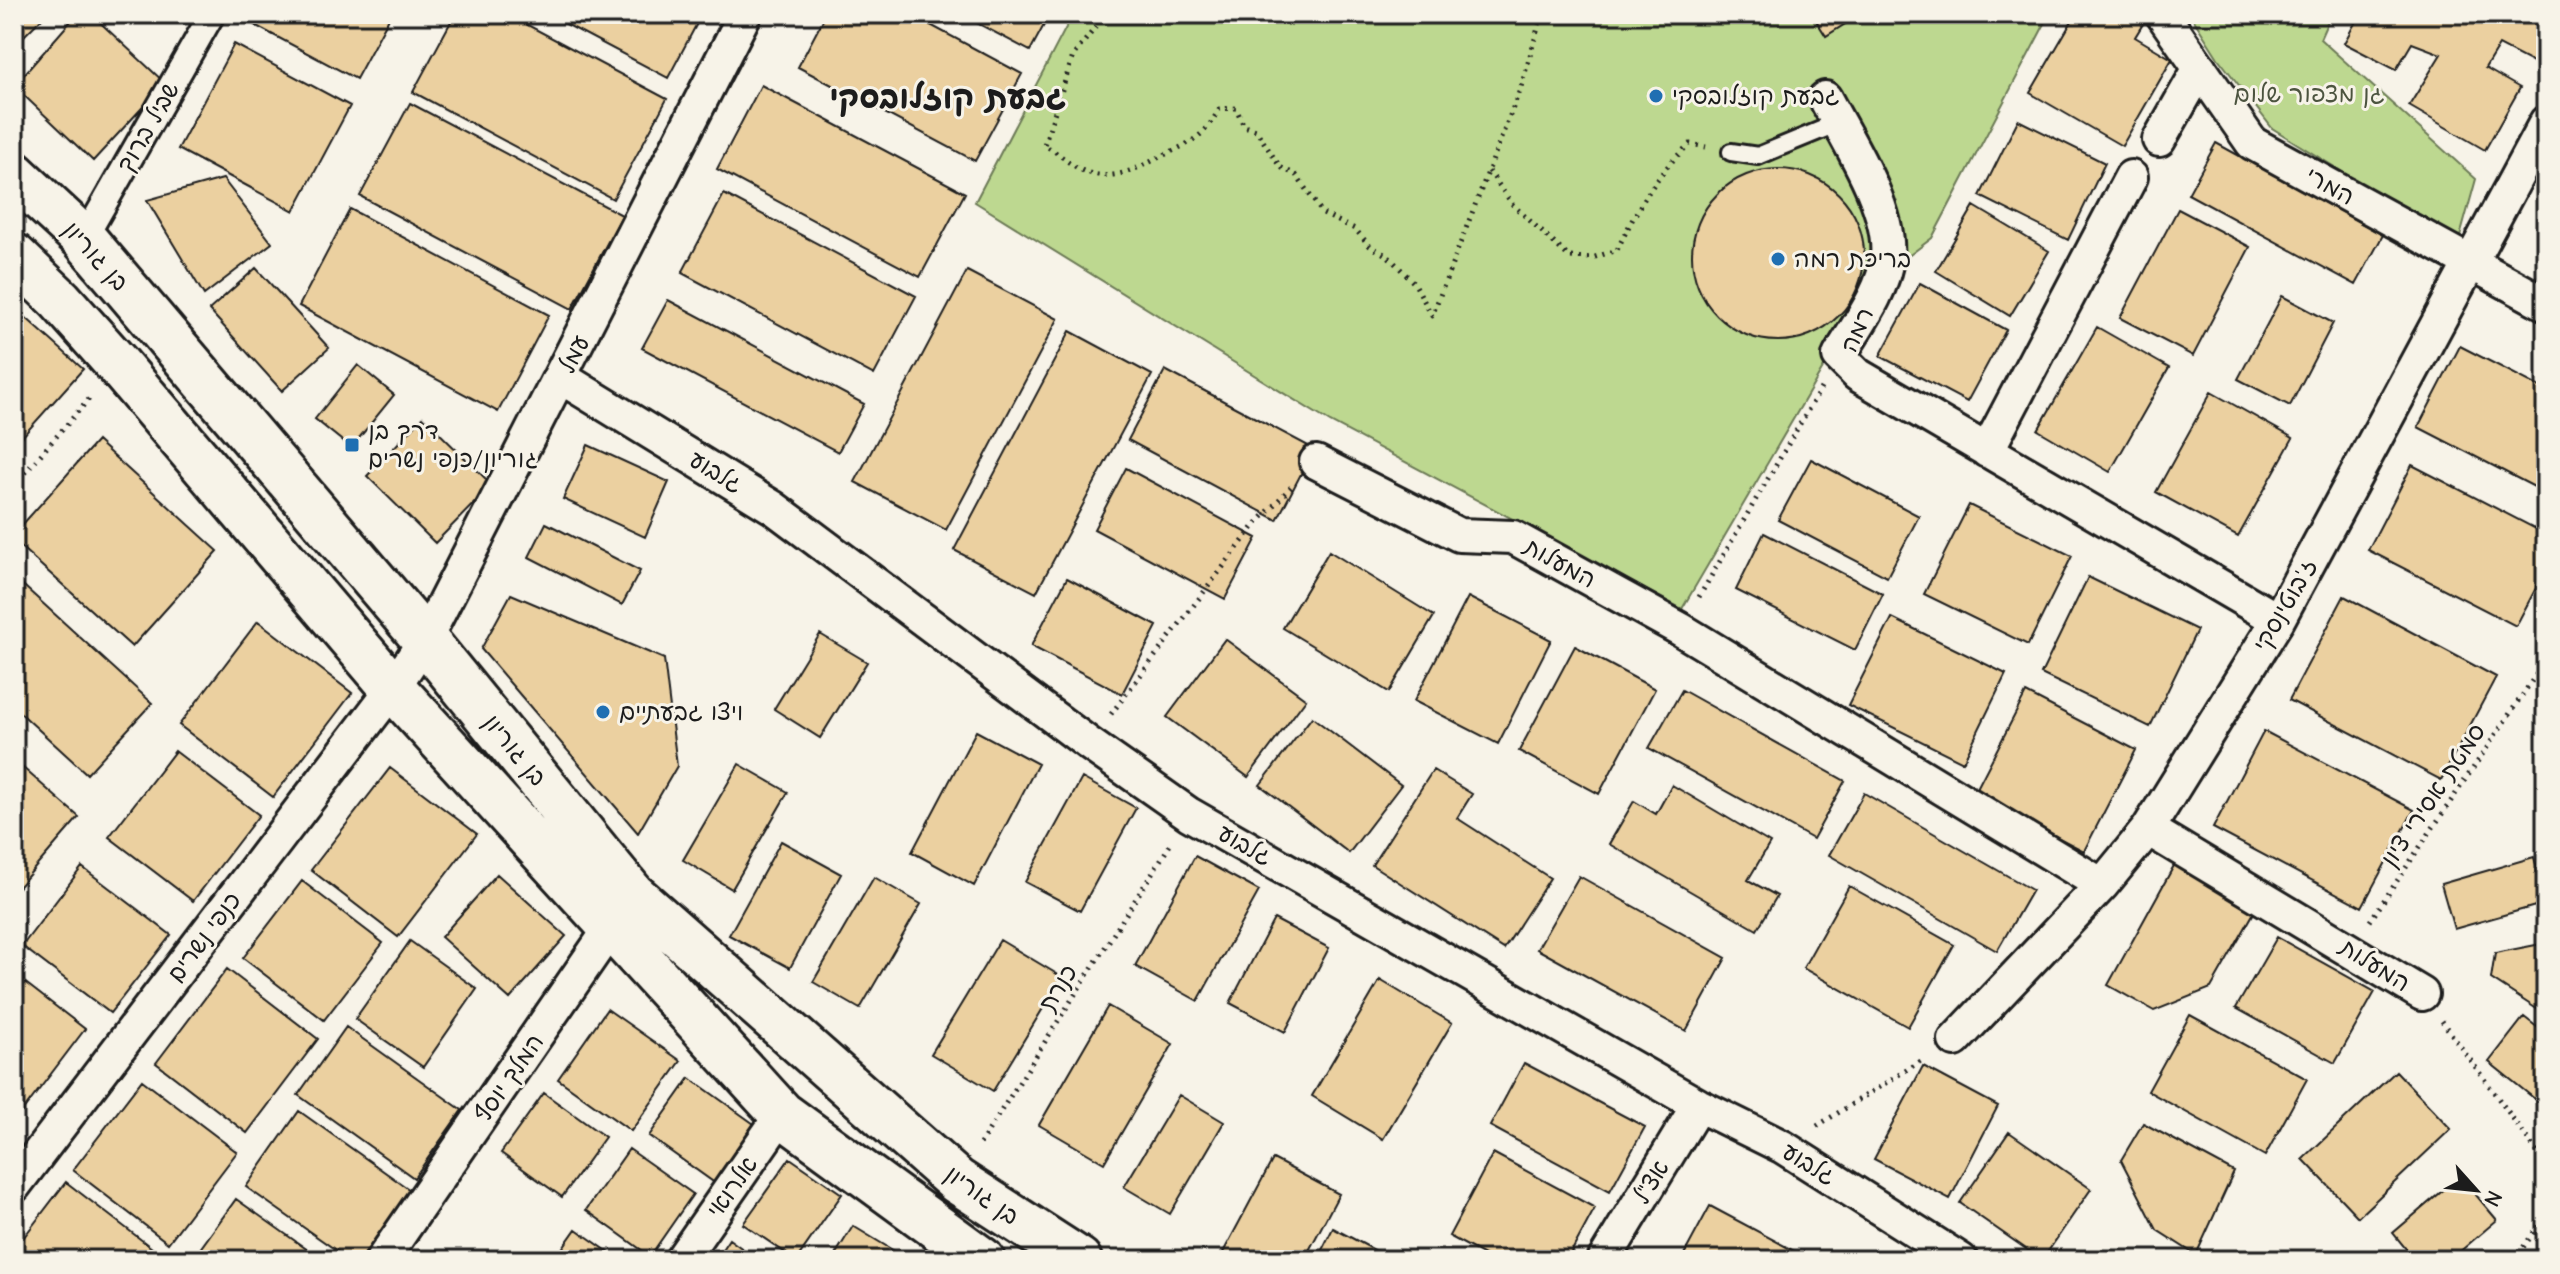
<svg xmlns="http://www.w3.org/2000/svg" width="2560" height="1274" viewBox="0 0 2560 1274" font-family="'Comic Neue','Playpen Sans Hebrew',sans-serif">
  <rect width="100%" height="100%" fill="#f7f3e8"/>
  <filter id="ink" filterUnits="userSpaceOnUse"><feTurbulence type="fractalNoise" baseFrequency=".0125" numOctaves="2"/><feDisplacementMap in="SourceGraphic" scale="16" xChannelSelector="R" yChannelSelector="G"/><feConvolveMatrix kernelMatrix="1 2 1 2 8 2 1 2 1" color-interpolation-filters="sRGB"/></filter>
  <g filter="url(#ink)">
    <path fill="#bdd890" stroke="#6c7a56" stroke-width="2" d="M 1073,14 L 2050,14 L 1932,238 L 1873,283 L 1682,609 L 1330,422 L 975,202 Z
      M 2190,14 L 2331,14 L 2320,39 L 2476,179 L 2458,244 L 2272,128 L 2218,58 Z"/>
    <path fill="#ebd0a0" stroke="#1c1c1c" stroke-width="2" d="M 14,14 L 46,14 L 14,46 Z
      M 77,14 L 91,14 L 165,83 L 93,161 L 14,86 Z
      M 251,14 L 391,14 L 356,79 L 247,21 Z
      M 455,14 L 507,14 L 667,99 L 613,199 L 413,92 Z
      M 547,14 L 702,14 L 668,78 Z
      M 826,14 L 910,14 L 1022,74 L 975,161 L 798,67 Z
      M 960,14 L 1050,14 L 1030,51 Z
      M 1812,14 L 1861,14 L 1826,36 Z
      M 2076,14 L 2137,14 L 2146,19 L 2135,37 L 2172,59 L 2122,146 L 2030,93 Z
      M 2360,14 L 2457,14 L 2463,18 L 2466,14 L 2546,14 L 2546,46 L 2537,65 L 2499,45 L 2485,68 L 2520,88 L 2485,150 L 2409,106 L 2441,54 L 2412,43 L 2396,70 L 2344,43 Z
      M 234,44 L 350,106 L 294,211 L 178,149 Z
      M 761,85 L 965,193 L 920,277 L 717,169 Z
      M 410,103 L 622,215 L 572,309 L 360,196 Z
      M 2018,120 L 2105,163 L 2068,240 L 1980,196 Z
      M 2216,143 L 2383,235 L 2356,285 L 2188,194 Z
      M1692 255a86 86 0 1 1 172 0a86 86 0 1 1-172 0Z
      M 223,179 L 272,243 L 204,295 L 147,200 Z
      M 724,194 L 916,296 L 874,375 L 682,273 Z
      M 1974,206 L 2049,251 L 2010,316 L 1936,271 Z
      M 350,209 L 549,315 L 498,412 L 299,306 Z
      M 2178,209 L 2250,247 L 2193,356 L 2120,318 Z
      M 256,268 L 329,348 L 282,391 L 209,310 Z
      M 967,271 L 1058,319 L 946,530 L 855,482 Z
      M 1920,283 L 2006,330 L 1967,402 L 1880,356 Z
      M 2282,296 L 2333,323 L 2290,406 L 2238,379 Z
      M 668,300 L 864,404 L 838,452 L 642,348 Z
      M 14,307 L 83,369 L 14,446 Z
      M 2097,327 L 2169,368 L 2110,472 L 2038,430 Z
      M 1070,331 L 1152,375 L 1036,593 L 954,550 Z
      M 2460,346 L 2546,390 L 2546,493 L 2418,427 Z
      M 358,365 L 394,395 L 351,448 L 315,419 Z
      M 1165,370 L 1314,449 L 1277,520 L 1128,440 Z
      M 2211,392 L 2293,438 L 2238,537 L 2156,492 Z
      M 423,417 L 492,485 L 435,543 L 367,476 Z
      M 97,441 L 218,551 L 132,647 L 14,541 L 14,534 Z
      M 588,445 L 669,482 L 645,537 L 563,499 Z
      M 1811,459 L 1919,516 L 1887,577 L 1778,520 Z
      M 2412,465 L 2546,534 L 2546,569 L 2516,626 L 2368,550 Z
      M 1126,468 L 1257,538 L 1225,599 L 1094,529 Z
      M 1969,505 L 2072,556 L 2028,645 L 1924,594 Z
      M 546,523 L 640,571 L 622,605 L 529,557 Z
      M 1764,533 L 1883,594 L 1855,650 L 1736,590 Z
      M 1329,551 L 1434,616 L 1389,692 L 1283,628 Z
      M 14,577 L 152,703 L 87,774 L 14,707 Z
      M 2088,577 L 2197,630 L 2150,727 L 2041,674 Z
      M 1067,578 L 1157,626 L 1122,694 L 1031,646 Z
      M 511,594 L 664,659 L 677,766 L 638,833 L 481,649 Z
      M 2344,596 L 2496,677 L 2441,780 L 2289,700 Z
      M 1468,597 L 1551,640 L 1498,744 L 1414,701 Z
      M 1892,618 L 2006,674 L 1963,762 L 1848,705 Z
      M 258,621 L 352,693 L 273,797 L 179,725 Z
      M 820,634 L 867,662 L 820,738 L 774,709 Z
      M 1225,639 L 1306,699 L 1248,777 L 1167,717 Z
      M 1575,646 L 1655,689 L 1599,794 L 1519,751 Z
      M 1682,690 L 1845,781 L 1813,839 L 1649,748 Z
      M 2026,693 L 2136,750 L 2084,851 L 1974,794 Z
      M 1312,717 L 1401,785 L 1349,853 L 1260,785 Z
      M 976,731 L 1038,764 L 974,886 L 912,852 Z
      M 2264,731 L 2414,810 L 2362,907 L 2213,828 Z
      M 175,751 L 259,815 L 193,901 L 109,837 Z
      M 14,760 L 79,817 L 14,892 Z
      M 739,764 L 788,792 L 732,889 L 683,860 Z
      M 390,768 L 477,834 L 398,937 L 311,870 Z
      M 1433,770 L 1472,794 L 1457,818 L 1550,878 L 1504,949 L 1372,865 Z
      M 1082,778 L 1136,808 L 1080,911 L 1025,882 Z
      M 1672,785 L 1770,843 L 1748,880 L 1777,896 L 1757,930 L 1609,844 L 1634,801 L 1656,814 Z
      M 1864,793 L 2032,890 L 1997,951 L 1829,855 Z
      M 781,841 L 841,874 L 790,968 L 729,935 Z
      M 1195,856 L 1259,891 L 1198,1001 L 1135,966 Z
      M 2534,857 L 2546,903 L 2454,929 L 2441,884 Z
      M 2176,862 L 2256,909 L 2211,988 L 2154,1011 L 2108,985 Z
      M 82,867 L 171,935 L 110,1013 L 22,946 Z
      M 497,874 L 566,936 L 510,999 L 441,937 Z
      M 1579,876 L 1726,958 L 1686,1031 L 1537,949 Z
      M 874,877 L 921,904 L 860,1009 L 813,982 Z
      M 302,881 L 383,943 L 324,1020 L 243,958 Z
      M 1849,886 L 1954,945 L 1908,1027 L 1803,968 Z
      M 1274,919 L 1329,948 L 1285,1032 L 1230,1003 Z
      M 2277,937 L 2375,992 L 2335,1063 L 2236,1008 Z
      M 1000,940 L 1062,977 L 993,1091 L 931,1054 Z
      M 410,941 L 477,989 L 423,1067 L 355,1019 Z
      M 2546,943 L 2546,1015 L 2491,979 L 2495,953 Z
      M 227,969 L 318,1039 L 247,1133 L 156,1063 Z
      M 14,974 L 85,1029 L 22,1112 L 14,1105 Z
      M 1380,980 L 1452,1023 L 1383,1139 L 1312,1096 Z
      M 1108,1006 L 1173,1044 L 1104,1163 L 1039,1125 Z
      M 607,1009 L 681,1061 L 631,1131 L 558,1079 Z
      M 2190,1015 L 2307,1079 L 2265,1156 L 2148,1091 Z
      M 2524,1017 L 2546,1034 L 2546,1108 L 2489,1062 Z
      M 346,1027 L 462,1110 L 414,1178 L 298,1095 Z
      M 1524,1063 L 1645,1127 L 1610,1191 L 1490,1126 Z
      M 1923,1066 L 1998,1106 L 1950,1199 L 1874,1159 Z
      M 2396,1071 L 2451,1129 L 2358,1217 L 2303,1159 Z
      M 690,1078 L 761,1129 L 719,1186 L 649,1136 Z
      M 142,1080 L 237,1152 L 168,1243 L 73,1170 Z
      M 544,1093 L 605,1137 L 562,1197 L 501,1153 Z
      M 1179,1095 L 1224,1122 L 1170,1214 L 1124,1187 Z
      M 299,1111 L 410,1190 L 360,1260 L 350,1260 L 246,1187 Z
      M 2143,1123 L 2234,1172 L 2196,1255 L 2157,1230 L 2121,1160 Z
      M 2009,1132 L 2091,1189 L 2042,1260 L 1960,1203 Z
      M 629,1149 L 693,1194 L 650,1256 L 586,1210 Z
      M 1493,1153 L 1595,1208 L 1567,1260 L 1493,1260 L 1449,1236 Z
      M 790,1158 L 842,1194 L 796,1260 L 743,1224 Z
      M 1273,1159 L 1339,1194 L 1304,1260 L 1219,1260 Z
      M 2460,1176 L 2497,1220 L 2450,1260 L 2415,1260 L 2393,1233 Z
      M 66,1182 L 165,1258 L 163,1260 L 14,1260 L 14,1250 Z
      M 236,1199 L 322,1260 L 192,1260 Z
      M 1710,1206 L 1811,1260 L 1681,1260 Z
      M 853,1226 L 909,1260 L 832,1260 Z
      M 1333,1228 L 1393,1260 L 1317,1260 Z
      M 576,1229 L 620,1260 L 554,1260 Z
      M 729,1239 L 758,1260 L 715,1260 Z"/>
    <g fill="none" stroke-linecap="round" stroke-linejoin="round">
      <g stroke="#1c1c1c" stroke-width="22">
        <path id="service" d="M 1731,152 L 1758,156 L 1838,123"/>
      </g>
      <g stroke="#1c1c1c" stroke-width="30">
        <path id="pedestrian" d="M 84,239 L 212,14"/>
      </g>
      <g stroke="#1c1c1c" stroke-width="38">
        <path id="minor" d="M 2162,14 L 2252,143 L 2546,304
          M 1825,98 C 1847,140 1892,208 1887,257 C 1884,291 1856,327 1839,356 L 1858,375 L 2278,620
          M 2159,140 L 2200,68
          M 562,378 L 774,508 L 1088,743 L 1189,814 L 1698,1105 L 1783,1147 L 1961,1260
          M 1987,451 L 2131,177
          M 1316,462 L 1459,535 L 1513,537 L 1680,629 L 2102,885
          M 2148,829 L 2422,994
          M 1955,1040 L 2102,885 L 2148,829 L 2278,620 L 2546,122
          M 14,1186 L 393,688 L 425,640 L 745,14
          M 382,1260 L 623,910
          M 681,1260 L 782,1114
          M 1604,1260 L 1698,1105"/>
      </g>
      <g stroke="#1c1c1c" stroke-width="50">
        <path id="secondary" d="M 14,174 L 84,239 L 425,640 L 632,894 L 957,1181 L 1079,1260
          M 14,256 L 60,300 L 118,365 L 393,688 L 782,1114 L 982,1260"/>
      </g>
      <path stroke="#1c1c1c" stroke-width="5" stroke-dasharray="2 6" stroke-linecap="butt" d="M 1106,14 L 1073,56 L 1044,145 C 1058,152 1072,167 1086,172 C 1110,181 1132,171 1152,161 C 1182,145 1202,143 1219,109 L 1236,108 L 1244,126 L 1256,130 L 1280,167 L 1296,175 L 1323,214 L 1355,229 L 1370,246 L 1388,256 L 1415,284 L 1432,316 L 1521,87 L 1542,14
        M 1489,171 L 1513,205 L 1569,257 L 1592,258 L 1617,250 C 1636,211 1656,173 1690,144 L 1706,147
        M 14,485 L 90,398
        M 1699,597 L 1821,388
        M 1111,714 L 1255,525 L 1291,487
        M 2370,921 L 2546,660
        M 2442,1021 L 2546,1164
        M 1817,1126 L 1924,1059
        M 980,1144 L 1170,845
        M 2514,1260 L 2546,1216"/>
      <use href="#service" stroke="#f7f3e8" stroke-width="16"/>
      <use href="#pedestrian" stroke="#f7f3e8" stroke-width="24"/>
      <use href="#minor" stroke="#f7f3e8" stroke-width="32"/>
      <use href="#secondary" stroke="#f7f3e8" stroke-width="44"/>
    </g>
  </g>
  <g fill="#1f6fb2" stroke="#f7f3e8" stroke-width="3">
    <circle cx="1656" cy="96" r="8"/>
    <circle cx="1778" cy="259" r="8"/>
    <rect x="344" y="437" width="16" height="16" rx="4"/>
    <circle cx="603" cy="712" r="8"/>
  </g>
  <g text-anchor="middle" stroke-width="6" stroke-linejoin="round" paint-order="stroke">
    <g font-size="24" fill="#4c543f" stroke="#f7f3e8">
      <text x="2309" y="102">גן מצפור שלום</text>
    </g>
    <g font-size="24" fill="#1c1c1c" stroke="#f7f3e8" text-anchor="start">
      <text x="1672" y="104">גבעת קוזלובסקי</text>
      <text x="1794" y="267">בריכת רמה</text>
      <text x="368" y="439">דרך בן<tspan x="368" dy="28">גוריון/כנפי נשרים</tspan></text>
      <text x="619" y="720">ויצו גבעתיים</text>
    </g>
    <g font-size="24" fill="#1c1c1c" stroke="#f7f3e8">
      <text transform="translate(148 127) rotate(-60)" y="8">שביל ברוך</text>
      <text transform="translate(2330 186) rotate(29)" y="8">המרי</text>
      <text transform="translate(96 256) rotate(48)" y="8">בן גוריון</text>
      <text transform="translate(1857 330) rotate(-65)" y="8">רמה</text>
      <text transform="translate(574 354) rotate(-63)" y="8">עמל</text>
      <text transform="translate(716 472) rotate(32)" y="8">גלבוע</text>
      <text transform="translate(1560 563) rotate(29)" y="8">המעלות</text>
      <text transform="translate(2285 605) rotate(-60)" y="8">ז'בוטינסקי</text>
      <text transform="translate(515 750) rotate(51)" y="8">בן גוריון</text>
      <text transform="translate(2433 795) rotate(-56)" y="8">סמטת אסירי ציון</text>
      <text transform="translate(1245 845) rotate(30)" y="8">גלבוע</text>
      <text transform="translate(204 937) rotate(-53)" y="8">כנפי נשרים</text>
      <text transform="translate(2375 965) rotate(32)" y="8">המעלות</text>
      <text transform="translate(1058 988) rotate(-58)" y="8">כנרת</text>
      <text transform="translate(509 1078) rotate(-55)" y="8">המלך יוסף</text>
      <text transform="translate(1809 1164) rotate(32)" y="8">גלבוע</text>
      <text transform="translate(1651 1182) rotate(-59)" y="8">אצ"ל</text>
      <text transform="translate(732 1187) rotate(-55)" y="8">אלרואי</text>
      <text transform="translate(982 1195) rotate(35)" y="8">בן גוריון</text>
    </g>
    <g font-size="32" font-weight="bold" fill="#1c1c1c" stroke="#f7f3e8">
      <text x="948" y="108">גבעת קוזלובסקי</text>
    </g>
  </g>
  <rect width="2560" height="1274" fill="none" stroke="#f7f3e8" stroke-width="48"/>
  <rect x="24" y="24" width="2512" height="1226" fill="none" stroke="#1c1c1c" stroke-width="3" filter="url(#ink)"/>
  <g transform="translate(2476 1190) rotate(117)" stroke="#f7f3e8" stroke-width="6" paint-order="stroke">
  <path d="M0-6L14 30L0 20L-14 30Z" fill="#1c1c1c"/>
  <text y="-12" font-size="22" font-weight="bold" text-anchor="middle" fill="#1c1c1c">N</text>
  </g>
</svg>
